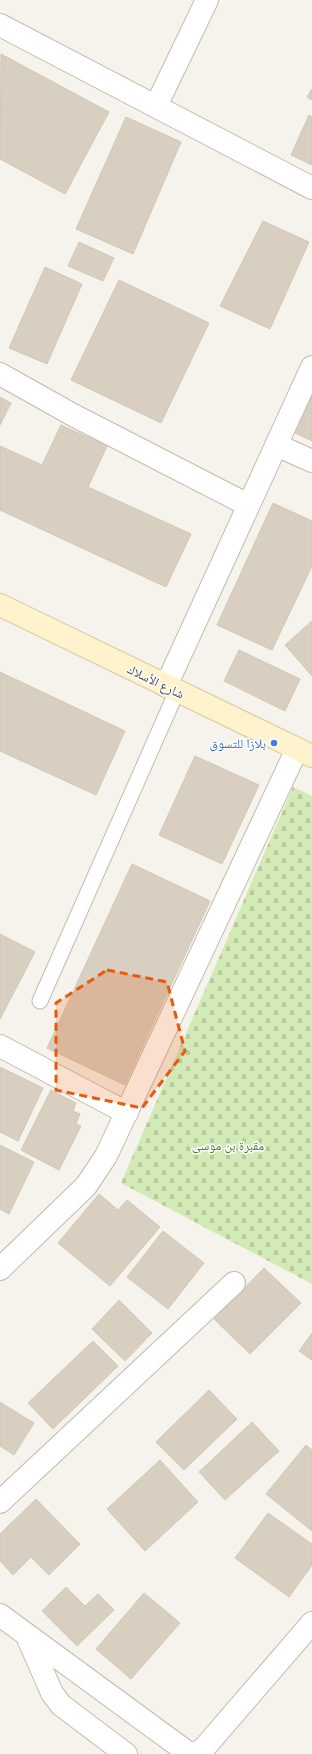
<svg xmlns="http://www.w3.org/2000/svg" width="312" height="1754" viewBox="0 0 312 1754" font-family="'Public Sans','Noto Naskh Arabic',sans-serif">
  <defs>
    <pattern id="cemetery-stones" width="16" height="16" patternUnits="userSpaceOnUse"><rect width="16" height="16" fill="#d2eab5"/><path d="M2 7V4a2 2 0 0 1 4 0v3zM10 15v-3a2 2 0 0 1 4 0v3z" fill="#b6ca9c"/></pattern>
  </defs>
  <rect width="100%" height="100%" fill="#f6f3ec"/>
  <path fill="url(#cemetery-stones)" d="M 293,787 L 312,796 L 312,1284 L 121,1183 Z"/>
  <path fill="#d8cfc1" stroke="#d3c7b4" d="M 1,54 L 109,112 L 65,194 L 0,159 Z
    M 312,89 L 312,100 L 307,97 Z
    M 309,115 L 312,117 L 312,165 L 291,155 Z
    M 126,117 L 181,142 L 133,254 L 76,229 Z
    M 263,221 L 309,242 L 270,329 L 220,306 Z
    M 79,242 L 114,258 L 103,281 L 68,266 Z
    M 45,267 L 82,284 L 47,364 L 9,348 Z
    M 119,280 L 209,323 L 161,423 L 71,380 Z
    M 312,391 L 312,441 L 293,432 Z
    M 0,397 L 11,403 L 0,425 Z
    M 61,425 L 107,446 L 88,487 L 191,534 L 166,587 L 0,510 L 0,446 L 42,465 Z
    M 273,503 L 312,521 L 312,566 L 272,650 L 217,625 Z
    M 312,621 L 312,676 L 285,645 Z
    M 239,650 L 300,679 L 285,711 L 224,681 Z
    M 0,672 L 125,731 L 96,795 L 0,751 Z
    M 195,756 L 259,785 L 222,864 L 159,835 Z
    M 132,864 L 210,901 L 125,1085 L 47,1048 Z
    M 0,934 L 35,952 L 0,1019 Z
    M 0,1067 L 43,1088 L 18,1141 L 0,1132 Z
    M 51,1090 L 76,1103 L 73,1111 L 80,1114 L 76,1124 L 81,1126 L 59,1170 L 21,1150 Z
    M 0,1145 L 34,1162 L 9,1214 L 0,1209 Z
    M 99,1194 L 118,1210 L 127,1200 L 160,1227 L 110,1286 L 58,1243 Z
    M 163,1231 L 204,1263 L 168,1309 L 127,1277 Z
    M 264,1268 L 301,1303 L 250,1354 L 214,1319 Z
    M 119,1300 L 152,1333 L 125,1361 L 92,1329 Z
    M 312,1333 L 312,1360 L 299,1351 Z
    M 93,1341 L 118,1366 L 53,1429 L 28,1403 Z
    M 209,1390 L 237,1419 L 184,1470 L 156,1442 Z
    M 0,1402 L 34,1423 L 14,1455 L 0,1446 Z
    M 252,1422 L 279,1451 L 225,1500 L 199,1472 Z
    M 306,1445 L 312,1450 L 312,1531 L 266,1494 Z
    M 160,1460 L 198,1502 L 145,1551 L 107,1509 Z
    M 36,1499 L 80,1544 L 49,1575 L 31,1557 L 13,1575 L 0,1561 L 0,1534 Z
    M 268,1513 L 312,1544 L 312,1565 L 289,1597 L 235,1558 Z
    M 66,1587 L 85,1606 L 98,1594 L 114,1610 L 77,1646 L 42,1611 Z
    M 144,1593 L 180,1623 L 131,1679 L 96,1649 Z"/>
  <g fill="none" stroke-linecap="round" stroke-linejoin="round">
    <g stroke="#c2bbae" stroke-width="17">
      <path id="lane" d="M 40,1001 L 177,691"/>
    </g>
    <g stroke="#c2bbae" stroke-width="24">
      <path id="street" d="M 0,25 L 312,188
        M 156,106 L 207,0
        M 0,374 L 73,415 L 248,505
        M 276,445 L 312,461
        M 166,686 L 312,367
        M 0,1046 L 127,1113
        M 0,1269 L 86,1186 L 106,1156 L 297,749
        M 0,1502 L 234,1283
        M 0,1615 L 187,1752 C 195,1754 199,1753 205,1747 L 312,1623
        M 27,1636 L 52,1693 L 61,1705 L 126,1754"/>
    </g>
    <g stroke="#d6c79b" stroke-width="24">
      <path id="secondary" d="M 0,605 L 312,756"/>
    </g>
    <use href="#lane" stroke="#fff" stroke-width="15"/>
    <use href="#street" stroke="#fff" stroke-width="22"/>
    <use href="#secondary" stroke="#fff3cd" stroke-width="22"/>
  </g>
  <path fill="#e8590c" fill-opacity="0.2" stroke="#e8590c" stroke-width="3" stroke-dasharray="8 5" stroke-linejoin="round" d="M 107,970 L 167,982 L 185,1051 L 142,1108 L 56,1090 L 56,1003 Z"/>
  <circle fill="#3f7fe0" stroke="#fff" stroke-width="1.5" cx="274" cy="743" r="4"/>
  <g text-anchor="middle" stroke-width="3" stroke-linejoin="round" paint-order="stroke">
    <g font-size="13" fill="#4b4439" stroke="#fff">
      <text transform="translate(156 681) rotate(26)" y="5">شارع الأسلاك</text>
    </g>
    <g font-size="13" fill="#366cbe" stroke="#fff" text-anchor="end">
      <text x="266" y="748">بلازا للتسوق</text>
    </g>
    <g font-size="13" fill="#4a7f2a" stroke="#fff">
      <text x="228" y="1150">مقبرة بن موسى</text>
    </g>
  </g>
</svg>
